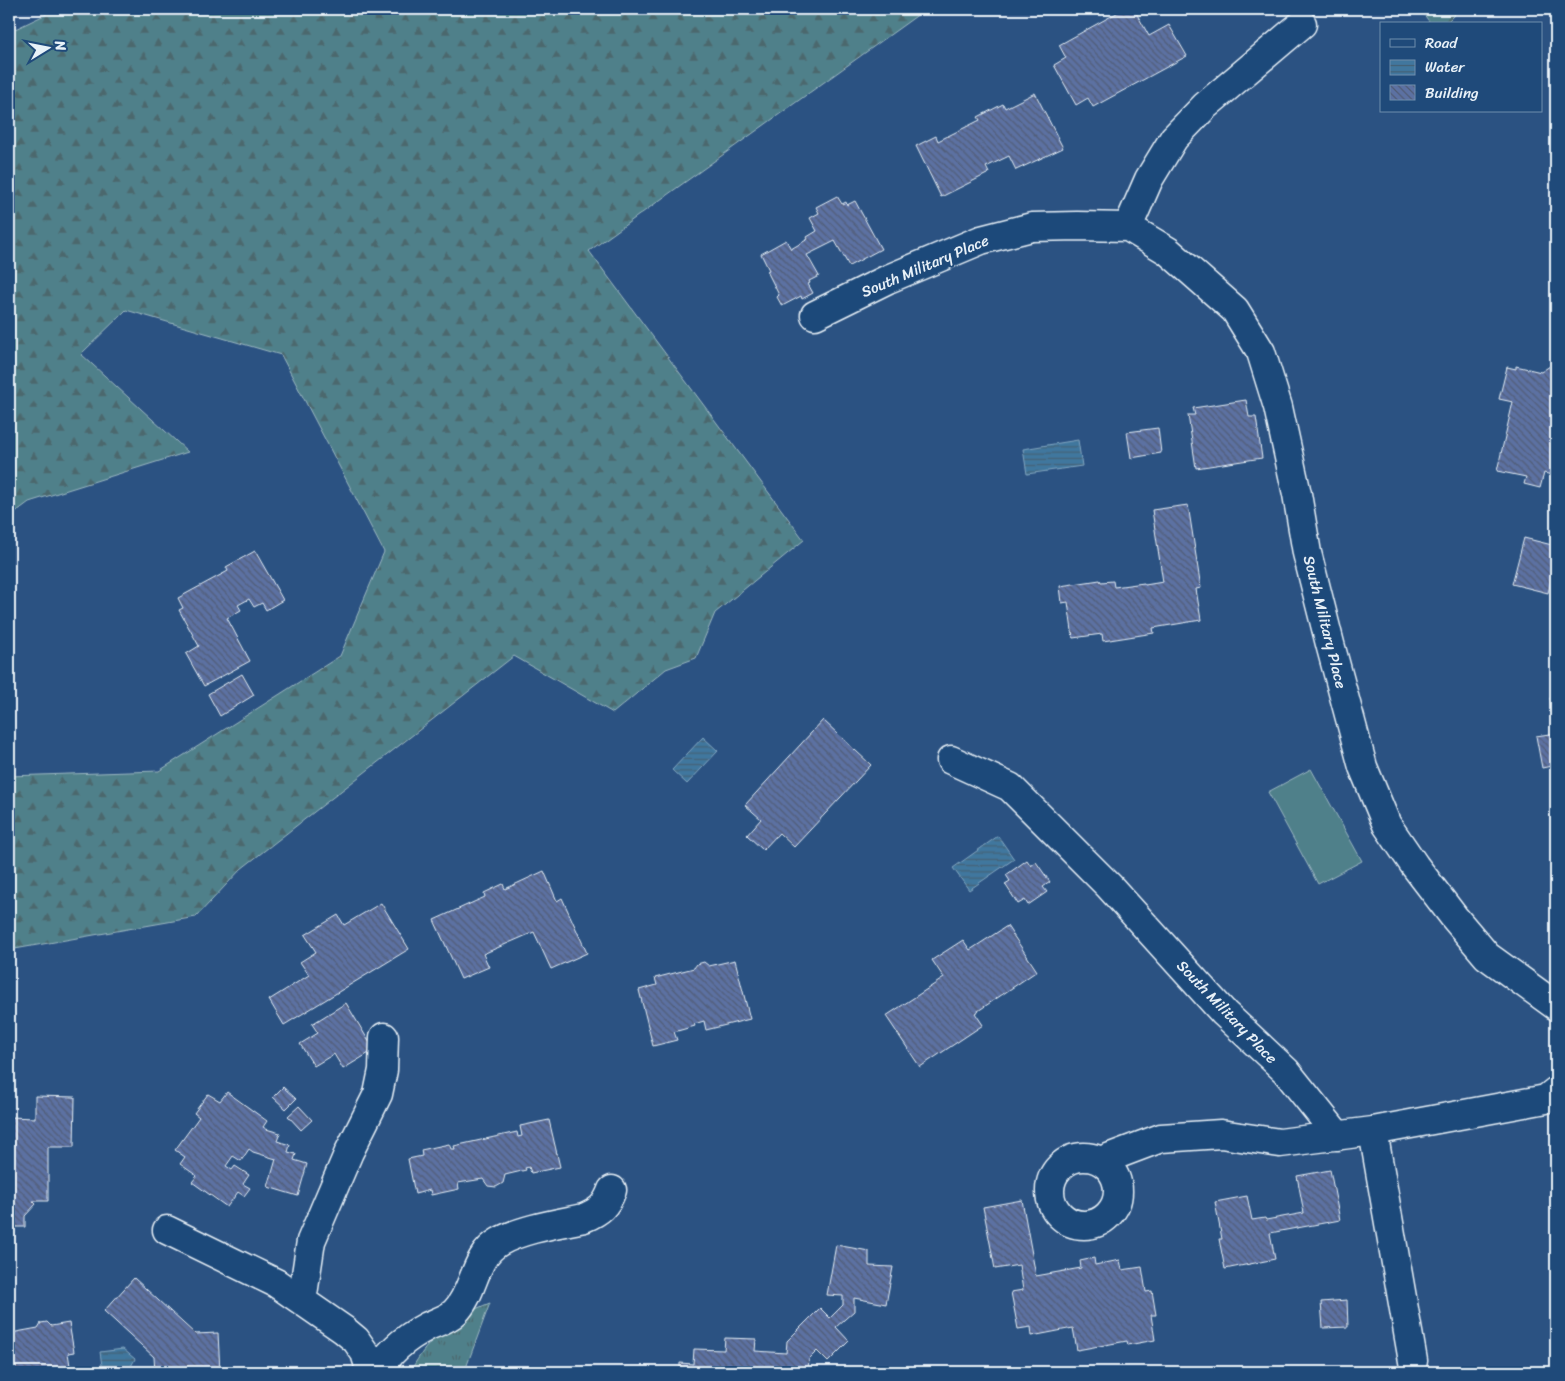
<svg xmlns="http://www.w3.org/2000/svg" width="1565" height="1381" viewBox="0 0 1565 1381" font-family="Sriracha,sans-serif">
  <defs>
    <pattern id="grass-tufts" width="24" height="20" patternUnits="userSpaceOnUse" patternTransform="scale(1.25)"><rect width="24" height="20" fill="#50808a"/><path d="M3 7l-1-3M5 7V3M7 7l1-3M15 17l-1-3M17 17v-4M19 17l1-3" fill="none" stroke="#4c676d"/></pattern>
    <pattern id="forest-firs" width="22" height="20" patternUnits="userSpaceOnUse" patternTransform="scale(1.25)"><rect width="22" height="20" fill="#50808a"/><path d="M5 1l3.5 6h-7zM16 11l3.5 6h-7z" fill="#4c676d"/></pattern>
    <pattern id="water-rules" width="6" height="5" patternUnits="userSpaceOnUse" patternTransform="scale(1.25)"><rect width="6" height="5" fill="#41779e"/><path d="M0 2.5h6" fill="none" stroke="#446074"/></pattern>
    <pattern id="building-back-hatch" width="6" height="6" patternUnits="userSpaceOnUse" patternTransform="scale(1.25)"><rect width="6" height="6" fill="#5c71a2"/><path d="M-1 5l2 2M0 0l6 6M5-1l2 2" fill="none" stroke="#515c76"/></pattern>
  </defs>
  <rect width="100%" height="100%" fill="#2b5282"/>
  <filter id="ink" filterUnits="userSpaceOnUse"><feTurbulence type="fractalNoise" baseFrequency=".02" numOctaves="2"/><feDisplacementMap in="SourceGraphic" scale="10" xChannelSelector="R" yChannelSelector="G"/><feConvolveMatrix kernelMatrix="1 2 1 2 8 2 1 2 1" color-interpolation-filters="sRGB"/></filter>
  <g filter="url(#ink)">
    <path fill="url(#grass-tufts)" stroke="#9cb8c1" d="M 490,1303 L 467,1365 L 470,1372 L 410,1372 C 429,1337 453,1317 490,1303 Z"/>
    <path fill="url(#forest-firs)" stroke="#9cb8c1" d="M 57,9 L 926,9 L 589,251 L 804,540 L 715,613 L 696,658 L 666,669 L 613,713 L 514,656 L 241,869 L 196,917 L 9,950 L 9,776 L 159,771 L 340,656 L 384,552 L 281,355 L 126,310 L 81,354 L 188,452 L 29,502 L 9,517 L 9,32 Z
      M 1420,9 L 1460,9 L 1445,24 L 1431,24 Z"/>
    <path fill="#50808a" stroke="#9cb8c1" d="M 1311,769 L 1362,861 L 1318,884 L 1268,792 Z"/>
    <path fill="url(#water-rules)" stroke="#84a8c2" d="M 1078,440 L 1082,466 L 1027,474 L 1023,449 Z
      M 703,737 L 718,751 L 687,784 L 672,770 Z
      M 998,836 L 1014,859 L 969,890 L 953,868 Z
      M 123,1349 L 135,1359 L 128,1372 L 103,1372 L 100,1352 Z"/>
    <path fill="url(#building-back-hatch)" stroke="#e8f1f8" d="M 1124,9 L 1134,9 L 1149,36 L 1169,25 L 1187,56 L 1093,107 L 1088,98 L 1076,105 L 1054,65 L 1066,58 L 1059,45 Z
      M 1035,93 L 1063,148 L 1016,170 L 1009,156 L 986,167 L 989,173 L 941,197 L 916,146 L 936,136 L 938,141 L 980,120 L 978,117 L 1003,104 L 1005,108 Z
      M 837,196 L 842,204 L 846,202 L 847,205 L 855,201 L 881,249 L 849,266 L 835,241 L 807,255 L 819,276 L 809,281 L 810,283 L 808,284 L 813,293 L 802,299 L 801,296 L 782,306 L 777,297 L 779,295 L 767,271 L 769,270 L 761,254 L 786,240 L 791,249 L 808,239 L 807,237 L 817,231 L 810,218 L 819,213 L 816,207 Z
      M 1556,362 L 1556,423 L 1552,440 L 1556,440 L 1556,476 L 1544,473 L 1540,488 L 1524,484 L 1526,477 L 1497,471 L 1513,402 L 1499,399 L 1507,367 L 1516,369 L 1516,366 L 1541,372 Z
      M 1246,400 L 1249,417 L 1256,417 L 1262,458 L 1196,468 L 1188,415 L 1195,415 L 1193,408 Z
      M 1158,428 L 1161,453 L 1131,458 L 1127,432 Z
      M 1188,505 L 1201,588 L 1196,589 L 1201,620 L 1153,628 L 1154,633 L 1103,641 L 1102,634 L 1073,638 L 1068,602 L 1062,603 L 1060,586 L 1100,580 L 1101,582 L 1113,581 L 1114,587 L 1144,583 L 1145,585 L 1163,582 L 1152,510 Z
      M 1524,538 L 1556,546 L 1556,561 L 1548,593 L 1512,584 Z
      M 255,551 L 283,600 L 266,610 L 262,603 L 254,607 L 249,599 L 238,605 L 241,610 L 227,618 L 250,661 L 204,686 L 186,654 L 199,646 L 179,610 L 183,608 L 178,598 L 228,571 L 226,567 Z
      M 242,674 L 254,695 L 220,716 L 208,694 Z
      M 1556,697 L 1556,732 L 1550,698 Z
      M 823,720 L 871,765 L 794,847 L 779,833 L 763,850 L 747,835 L 761,819 L 745,805 Z
      M 1556,733 L 1556,765 L 1542,768 L 1536,736 Z
      M 1027,860 L 1031,866 L 1036,862 L 1050,882 L 1043,887 L 1047,892 L 1028,905 L 1025,900 L 1018,904 L 1005,884 L 1010,881 L 1006,875 Z
      M 544,871 L 557,901 L 562,898 L 587,953 L 551,969 L 534,932 L 483,954 L 489,967 L 461,979 L 434,920 L 485,897 L 484,893 L 503,884 L 505,889 Z
      M 381,903 L 409,949 L 284,1025 L 269,1000 L 309,975 L 300,962 L 316,952 L 305,935 L 338,915 L 344,925 Z
      M 1007,926 L 1037,971 L 975,1013 L 983,1025 L 920,1067 L 886,1016 L 944,978 L 932,960 L 963,940 L 970,950 Z
      M 735,960 L 750,1019 L 706,1030 L 704,1021 L 694,1024 L 695,1026 L 674,1032 L 677,1040 L 653,1046 L 639,990 L 657,985 L 655,978 L 694,968 L 697,964 L 704,962 L 709,966 Z
      M 346,1003 L 374,1050 L 343,1069 L 334,1054 L 314,1066 L 300,1044 L 318,1033 L 312,1024 Z
      M 283,1087 L 296,1099 L 286,1109 L 273,1097 Z
      M 227,1092 L 267,1121 L 263,1127 L 266,1129 L 280,1133 L 277,1141 L 290,1145 L 288,1152 L 296,1154 L 294,1160 L 307,1164 L 298,1196 L 268,1187 L 276,1159 L 253,1152 L 249,1149 L 241,1161 L 233,1156 L 226,1166 L 232,1170 L 235,1166 L 249,1175 L 243,1184 L 250,1188 L 244,1196 L 238,1192 L 227,1207 L 192,1182 L 197,1176 L 180,1164 L 185,1157 L 175,1150 L 199,1117 L 194,1113 L 208,1094 L 220,1101 Z
      M 35,1096 L 75,1097 L 74,1147 L 48,1147 L 48,1201 L 33,1201 L 36,1204 L 25,1216 L 25,1227 L 9,1227 L 9,1117 L 35,1118 Z
      M 299,1106 L 312,1120 L 301,1130 L 288,1116 Z
      M 549,1120 L 560,1167 L 531,1173 L 529,1167 L 525,1168 L 526,1170 L 505,1175 L 503,1183 L 496,1187 L 488,1186 L 483,1179 L 458,1183 L 459,1189 L 431,1195 L 430,1190 L 415,1194 L 408,1159 L 422,1156 L 421,1150 L 449,1144 L 451,1149 L 455,1149 L 454,1146 L 517,1132 L 518,1137 L 522,1136 L 520,1126 Z
      M 1330,1170 L 1340,1220 L 1270,1233 L 1275,1259 L 1225,1269 L 1219,1239 L 1222,1239 L 1215,1202 L 1247,1196 L 1252,1220 L 1265,1218 L 1266,1220 L 1304,1213 L 1297,1176 Z
      M 1022,1200 L 1036,1276 L 1081,1268 L 1080,1261 L 1094,1258 L 1095,1265 L 1120,1260 L 1122,1270 L 1142,1267 L 1146,1292 L 1152,1291 L 1156,1315 L 1151,1315 L 1155,1340 L 1128,1345 L 1127,1341 L 1077,1350 L 1073,1328 L 1032,1336 L 1031,1327 L 1018,1329 L 1011,1292 L 1023,1290 L 1019,1265 L 995,1269 L 983,1207 Z
      M 836,1245 L 869,1251 L 869,1266 L 893,1267 L 886,1304 L 854,1298 L 854,1311 L 836,1327 L 849,1341 L 828,1362 L 817,1351 L 809,1359 L 808,1372 L 680,1372 L 680,1363 L 693,1364 L 694,1349 L 724,1350 L 725,1338 L 756,1339 L 755,1351 L 786,1353 L 787,1341 L 820,1308 L 830,1318 L 843,1305 L 843,1296 L 827,1295 Z
      M 134,1278 L 195,1334 L 218,1333 L 220,1372 L 155,1372 L 154,1357 L 104,1311 Z
      M 1347,1300 L 1348,1327 L 1323,1328 L 1321,1302 Z
      M 47,1322 L 51,1326 L 69,1323 L 74,1352 L 68,1353 L 71,1372 L 9,1372 L 9,1329 L 11,1333 L 38,1328 L 41,1323 Z"/>
    <g fill="none" stroke-linecap="round" stroke-linejoin="round">
      <g stroke="#e8f1f8" stroke-width="31">
        <path id="street" d="M 1128,227 L 1149,179 L 1174,138 L 1205,106 L 1302,24
          M 815,315 L 888,279 L 981,240 L 1032,227 L 1077,226 L 1128,227 L 1168,251 L 1235,310 L 1261,352 L 1278,407 L 1297,494 L 1307,553 L 1330,644 L 1363,767 L 1387,825 L 1415,866 L 1454,917 L 1487,956 L 1556,1006
          M 951,760 L 1010,787 L 1109,886 L 1224,1013 L 1286,1071 L 1338,1136
          M 1373,1131 L 1413,1361
          M1050 1191a34 34 0 1 1 68 0a34 34 0 1 1-68 0Z
          M 1100,1161 L 1161,1138 L 1221,1134 L 1280,1143 L 1373,1131 L 1546,1099 L 1556,1091
          M 167,1230 L 276,1283 L 344,1330 L 356,1340 L 365,1353 L 371,1372
          M 302,1301 L 311,1241 L 349,1152 L 378,1094 L 383,1070 L 384,1037
          M 379,1372 C 387,1352 409,1336 428,1326 C 437,1322 448,1319 455,1312 C 475,1292 473,1257 499,1242 C 521,1229 560,1223 584,1218 C 600,1211 606,1206 612,1190"/>
      </g>
      <use href="#street" stroke="#1f4a7a" stroke-width="28"/>
    </g>
  </g>
  <g text-anchor="middle" stroke-width="4" stroke-linejoin="round" paint-order="stroke">
    <g font-size="15" fill="#e8f1f8" stroke="#1f4a7a">
      <text transform="translate(925 266) rotate(-23)" y="5">South Military Place</text>
      <text transform="translate(1325 622) rotate(76)" y="5">South Military Place</text>
      <text transform="translate(1227 1012) rotate(46)" y="5">South Military Place</text>
    </g>
  </g>
  <rect width="1565" height="1381" fill="none" stroke="#1f4a7a" stroke-width="30"/>
  <rect x="15" y="15" width="1535" height="1351" fill="none" stroke="#e8f1f8" stroke-width="2" filter="url(#ink)"/>
  <rect x="1380" y="22" width="162" height="90" fill="#1f4a7a" stroke="#6f8dac"/>
  <rect x="1390" y="39" width="25" height="8" fill="#1f4a7a" stroke="#6f8dac"/>
  <text x="1425" y="48" font-size="15" fill="#e8f1f8">Road</text>
  <rect x="1390" y="60" width="25" height="15" fill="url(#water-rules)" stroke="#6f8dac"/>
  <text x="1425" y="72" font-size="15" fill="#e8f1f8">Water</text>
  <rect x="1390" y="85" width="25" height="15" fill="url(#building-back-hatch)" stroke="#6f8dac"/>
  <text x="1425" y="98" font-size="15" fill="#e8f1f8">Building</text>
  <g transform="translate(48 48) rotate(80)" stroke="#1f4a7a" stroke-width="4" paint-order="stroke">
  <path d="M0-4L9 19L0 12L-9 19Z" fill="#e8f1f8"/>
  <text y="-8" font-size="14" font-weight="bold" text-anchor="middle" fill="#e8f1f8">N</text>
  </g>
</svg>
